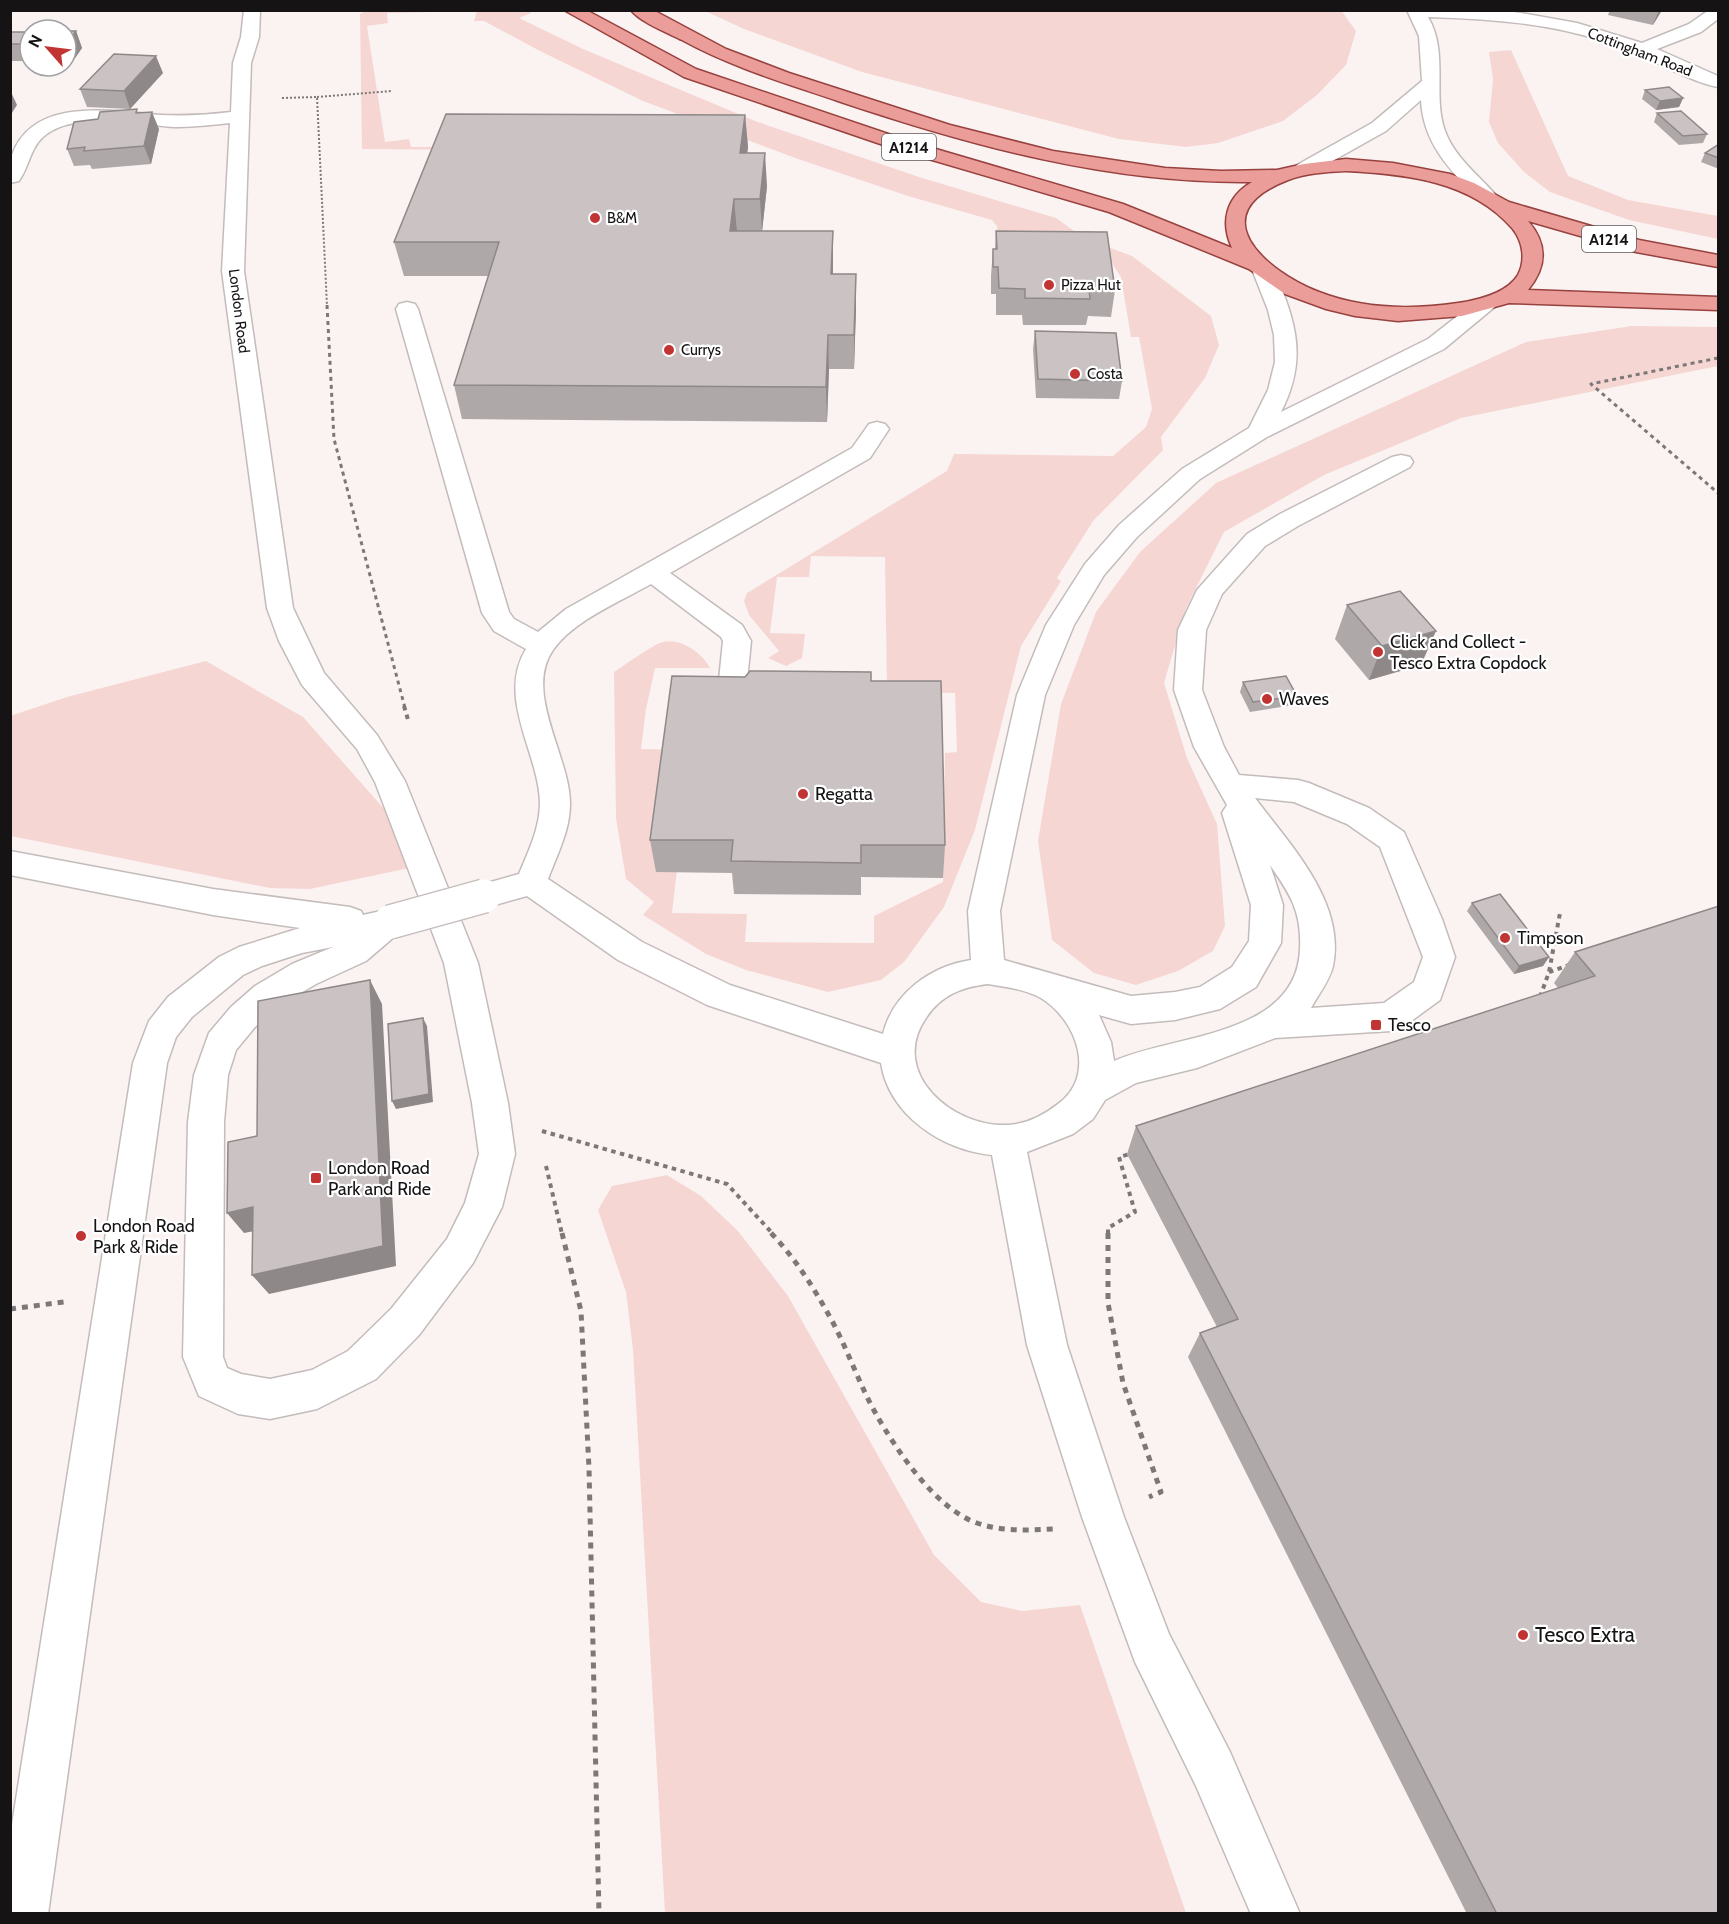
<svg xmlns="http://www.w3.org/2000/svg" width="1729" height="1924" viewBox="0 0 1729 1924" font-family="Cabin,sans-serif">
  <rect width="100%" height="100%" fill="#fbf3f2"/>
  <path fill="#f5d6d3" d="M 367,10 L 528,11 L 531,13 L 519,18 L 583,49 L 755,121 L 919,177 L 1056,218 L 1084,238 L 1132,256 L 1211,316 L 1219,345 L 1205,378 L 1161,437 L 1163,450 L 1093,521 L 1057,578 L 1061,581 L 1021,646 L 975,830 L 944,907 L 904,962 L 881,980 L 828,992 L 746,970 L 706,954 L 643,915 L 654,902 L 626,879 L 616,818 L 614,672 C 625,665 652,645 663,642 C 681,638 702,653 710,668 L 655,668 L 646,709 L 641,749 L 691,750 L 672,913 L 747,914 L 745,942 L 874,943 L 874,916 L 943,882 L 945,753 L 957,752 L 955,693 L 887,692 L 885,557 L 811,556 L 809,577 L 777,577 L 770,633 L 805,634 L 802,658 L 786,666 L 768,658 L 779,651 L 749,615 L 744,601 L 747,593 L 947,471 L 954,454 L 1113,456 L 1146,427 L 1152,409 L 1139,337 L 1131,337 L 1121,277 L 1107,256 L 999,254 L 997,226 L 992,220 L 908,196 L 798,159 L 643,101 L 540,51 L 484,21 L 474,21 L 477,11 L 387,13 L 388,23 L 367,26 L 385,142 L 409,139 L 411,147 L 486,147 L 479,150 L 362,149 L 360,14 Z
    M 1341,10 L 1356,31 L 1346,65 L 1317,95 L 1283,121 L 1218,143 L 1186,147 L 1119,139 L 862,72 L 744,29 L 705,11 Z
    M 1511,50 L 1568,176 L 1628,200 L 1718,216 L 1718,239 L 1629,220 L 1550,192 L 1524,172 L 1498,143 L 1489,122 L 1493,79 L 1489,52 Z
    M 1632,326 L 1718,327 L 1718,366 L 1461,418 L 1324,475 L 1224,532 L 1186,608 L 1164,683 L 1187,758 L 1217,824 L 1225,926 L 1213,951 L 1178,971 L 1136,985 L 1094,973 L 1052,940 L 1038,841 L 1061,704 L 1096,612 L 1140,552 L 1216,483 L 1526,342 Z
    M 206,661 L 303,717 L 408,836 L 414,867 L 310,889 L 270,888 L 11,836 L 10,716 L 67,697 Z
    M 667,1175 L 701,1196 L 738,1231 L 788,1296 L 934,1555 L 981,1602 L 1022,1611 L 1080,1605 L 1186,1913 L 665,1913 L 633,1350 L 626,1292 L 598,1210 L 612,1186 Z"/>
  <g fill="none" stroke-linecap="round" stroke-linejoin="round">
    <g stroke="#c3bcbb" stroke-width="3">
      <path id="minor" d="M 244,10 L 260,10 L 259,37 L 251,63 L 244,271 L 293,608 L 324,673 L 377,735 L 405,781 L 478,963 L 508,1103 L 515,1154 L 502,1207 L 473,1263 L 419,1335 L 376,1379 L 317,1409 L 270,1419 L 238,1414 L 199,1396 L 183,1357 L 188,1122 L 194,1075 L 209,1033 L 231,1007 L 255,986 L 292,964 L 333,947 L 302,953 L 262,966 L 243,975 L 192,1017 L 176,1037 L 167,1063 L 48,1914 L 10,1914 L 10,1837 L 133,1063 L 149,1021 L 168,997 L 219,957 L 239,947 L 300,928 L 213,915 L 10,875 L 10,851 L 213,889 L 350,907 L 361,911 L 363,915 L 390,909 L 401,913 L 406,922 L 401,931 L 366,961 L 316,984 L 279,1006 L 255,1027 L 236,1050 L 228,1075 L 224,1122 L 223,1357 L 227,1368 L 241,1374 L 270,1379 L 312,1370 L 348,1351 L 391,1309 L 447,1239 L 465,1203 L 479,1154 L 472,1103 L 444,963 L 375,782 L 357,749 L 302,685 L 279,641 L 267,608 L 222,271 L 230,123 C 212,125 193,127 174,127 C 137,125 73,110 43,137 C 30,149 29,167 19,181 L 10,183 C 10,174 9,163 12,155 C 34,95 113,112 161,115 C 185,116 207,115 231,112 L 233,63 L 241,37 Z
        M 1407,10 L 1498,10 L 1521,13 L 1577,23 L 1642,43 L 1689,24 L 1709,10 L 1718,10 L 1718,19 L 1701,32 L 1657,49 L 1718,76 L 1718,87 C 1687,81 1649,57 1617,46 C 1557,23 1492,19 1428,17 C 1449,52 1432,95 1445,131 C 1454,156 1477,174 1494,193 L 1497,197 L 1494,201 L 1480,201 C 1451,171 1423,144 1421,100 L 1386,131 L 1311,173 L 1297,173 L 1294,169 L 1297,165 L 1372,123 L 1422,81 L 1419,36 Z
        M 1264,266 L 1272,267 L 1275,272 C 1296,323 1308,359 1281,412 L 1428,339 L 1478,300 L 1486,298 L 1494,300 L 1497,305 L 1444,349 L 1267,437 L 1200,479 L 1137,537 L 1104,575 L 1074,625 L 1045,695 L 1000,911 L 1004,960 L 1131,996 L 1175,992 L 1200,987 L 1232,967 L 1249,941 L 1251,905 L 1222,813 L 1227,805 L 1194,747 L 1174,690 L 1178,630 L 1197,590 L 1247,534 L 1280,514 L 1392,457 L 1401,455 L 1410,457 L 1413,462 L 1410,467 L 1298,526 L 1265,546 L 1222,594 L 1206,630 L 1202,690 L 1224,747 L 1239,775 L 1298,780 L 1309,783 L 1369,808 L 1404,832 L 1442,919 L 1455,957 L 1440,1000 L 1403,1027 L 1391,1031 L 1275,1038 L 1197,1068 L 1136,1083 L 1105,1100 L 1093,1119 L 1073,1134 L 1027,1152 L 1067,1345 L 1124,1517 L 1169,1634 L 1230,1752 L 1300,1914 L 1251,1914 L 1196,1786 L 1135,1662 L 1082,1517 L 1027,1345 L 992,1155 C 942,1150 889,1115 881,1063 L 707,1005 L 618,960 L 527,896 L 484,908 L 473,905 L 468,896 L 473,887 L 519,874 C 528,852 540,828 540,803 C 539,753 496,698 526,649 L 494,631 L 482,613 L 396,309 L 399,304 L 407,302 L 415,304 L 418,309 L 509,612 L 514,619 L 538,632 L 566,609 L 852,448 L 869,424 L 877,422 L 885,424 L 889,429 L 870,458 L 670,573 L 742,625 L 751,641 L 745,700 L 741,707 L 731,710 L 721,707 L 717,700 L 723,641 L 721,637 L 651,584 C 621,601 573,621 553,650 C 523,693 571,758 570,805 C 570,830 557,855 548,879 L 642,942 L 730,985 L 883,1034 C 893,993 931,966 971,960 L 968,911 L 1017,695 L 1046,625 L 1085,564 L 1119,525 L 1182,469 L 1249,428 L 1268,390 L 1275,362 L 1274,335 L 1268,310 L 1253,272 L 1256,267 ZM 1255,798 L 1294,802 L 1347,824 L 1380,847 L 1423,957 L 1414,982 L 1384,1003 L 1311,1008 C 1318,995 1330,980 1333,966 C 1346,902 1290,845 1255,798 ZM 1270,865 C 1290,894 1302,912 1300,949 C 1297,1037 1174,1034 1114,1061 L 1111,1042 L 1099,1015 L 1131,1024 L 1175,1020 L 1220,1009 L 1256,987 L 1281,943 L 1283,905 ZM 988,984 C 1006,987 1025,989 1041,998 C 1077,1020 1097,1076 1058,1104 C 1044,1115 1027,1124 1008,1125 C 953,1128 888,1073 926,1018 C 941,995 962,987 988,984 Z"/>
    </g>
    <g stroke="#98423f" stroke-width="3">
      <path id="major" d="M 564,10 L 586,10 L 696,69 L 912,142 L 1123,204 L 1232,248 C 1220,222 1226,197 1252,182 C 1110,184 972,146 838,101 C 785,83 731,67 682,40 C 668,33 640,22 631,10 L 653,10 L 726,49 L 789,73 L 950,125 L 1053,151 L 1165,168 L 1221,171 L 1277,170 L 1304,164 L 1346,159 L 1393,163 L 1450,174 L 1474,183 L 1509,202 L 1639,240 L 1718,255 L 1718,267 L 1636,252 L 1528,221 C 1548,244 1547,267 1528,290 L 1718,297 L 1718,310 L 1509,303 L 1462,316 L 1398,321 L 1355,316 L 1326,309 L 1285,294 L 1249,269 L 1109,212 L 898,150 L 684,77 ZM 1346,171 C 1406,174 1471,181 1512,228 C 1523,241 1526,260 1518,275 C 1506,294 1478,300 1458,303 C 1412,310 1363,309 1319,292 C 1265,271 1200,214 1288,180 C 1306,173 1327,172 1346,171 Z"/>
    </g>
    <path stroke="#7d7878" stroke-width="2" stroke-dasharray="2 2" stroke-linecap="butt" d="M 317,97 L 392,91
      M 282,98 L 317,97 L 327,306"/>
    <path stroke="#7d7878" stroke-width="3" stroke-dasharray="4 4" stroke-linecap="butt" d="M 327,305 L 334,439 L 405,708
      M 1718,358 L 1591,384 L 1718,493"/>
    <path stroke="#7d7878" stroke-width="4" stroke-dasharray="4.5 4.5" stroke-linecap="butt" d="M 404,706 L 409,723
      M 1549,972 L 1569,965
      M 1540,997 L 1549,972 L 1560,913
      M 542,1131 L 727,1184 L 773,1234
      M 546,1166 L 562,1234
      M 1108,1234 L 1108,1228 L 1135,1212 L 1119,1157 L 1130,1154"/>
    <path stroke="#7d7878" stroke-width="5" stroke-dasharray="6 6" stroke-linecap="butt" d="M 562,1233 L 581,1311 L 589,1468 L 599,1914
      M 771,1233 C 795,1258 814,1288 831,1319 C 848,1350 859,1384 876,1414 C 897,1451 936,1509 977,1523 C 1002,1532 1028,1530 1054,1529
      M 1108,1233 L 1108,1303 L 1123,1383 L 1161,1492 L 1149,1497
      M 10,1309 L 64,1302"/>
    <use href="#minor" fill="#fff" fill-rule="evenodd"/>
    <use href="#major" fill="#eb9d9a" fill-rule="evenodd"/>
    <g stroke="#c3bcbb" stroke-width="36" stroke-linecap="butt">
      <path id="minor-bridge" d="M 390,922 L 484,896"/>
    </g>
    <use href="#minor-bridge" stroke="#fff" stroke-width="33"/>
  </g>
  <path fill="#afa8a8" d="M 1610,10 L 1662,10 L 1653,25 L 1608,15 Z
    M 66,31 L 76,31 L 82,48 L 73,61 L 66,61 Z
    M 10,32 L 30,32 L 30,61 L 12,61 L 10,63 Z
    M 163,73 L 130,109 L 87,107 L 80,89 Z
    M 1645,90 L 1683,98 L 1679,107 L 1656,110 L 1642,99 Z
    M 138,113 L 159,129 L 151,164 L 92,169 L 90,165 L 74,166 L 67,149 Z
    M 1657,113 L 1707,134 L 1703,143 L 1679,145 L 1654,122 Z
    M 745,115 L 748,147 L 747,153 L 767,186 L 762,231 L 833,231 L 833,274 L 856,308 L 854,369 L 829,369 L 827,422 L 462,419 L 454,385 L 489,276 L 404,276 L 394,242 Z
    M 1719,144 L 1719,169 L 1701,162 L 1705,153 Z
    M 996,231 L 1115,290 L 1111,317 L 1088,316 L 1086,325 L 1023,325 L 1022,315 L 996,315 L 996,294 L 991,294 L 991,276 L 993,249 L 995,249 Z
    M 1035,331 L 1122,381 L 1119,399 L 1036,398 L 1033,349 Z
    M 1347,605 L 1421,665 L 1369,680 L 1335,639 Z
    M 871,681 L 945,845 L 943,878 L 861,877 L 861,895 L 734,894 L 732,873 L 656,872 L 650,840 Z
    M 1243,682 L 1297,696 L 1294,705 L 1250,712 L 1240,692 Z
    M 1472,903 L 1549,957 L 1543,966 L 1514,974 L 1467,911 Z
    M 1719,906 L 1719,1914 L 1467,1914 L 1188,1357 L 1200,1333 L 1217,1327 L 1127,1154 L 1136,1126 L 1558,988 L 1554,983 L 1575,952 Z"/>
  <path fill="#8e8888" d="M 1659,10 L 1662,10 L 1653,25 Z
    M 76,31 L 82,48 L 73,61 L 66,44 Z
    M 156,56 L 163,73 L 130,109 L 124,91 Z
    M 10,90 L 17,105 L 10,116 Z
    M 1683,98 L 1679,107 L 1656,110 L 1660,101 Z
    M 152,112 L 159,129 L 151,164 L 144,146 Z
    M 745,115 L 748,147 L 743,186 L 740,153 Z
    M 765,153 L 767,186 L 762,232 L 760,199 Z
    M 734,199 L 737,232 L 730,231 Z
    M 833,231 L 833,265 L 832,308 L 831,274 Z
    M 856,274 L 856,308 L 854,369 L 854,335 Z
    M 828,335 L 829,369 L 827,422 L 826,387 Z
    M 1436,631 L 1421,665 L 1369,680 L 1382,646 Z
    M 1549,957 L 1543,966 L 1514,974 L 1519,966 Z
    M 370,980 L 382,1004 L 396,1266 L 269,1294 L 252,1275 Z
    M 423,1018 L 427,1026 L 433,1102 L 396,1109 L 392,1101 Z
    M 253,1207 L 270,1228 L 244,1233 L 227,1213 Z"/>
  <path fill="#cbc3c3" stroke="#8e8888" stroke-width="1.5" d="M 66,31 L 76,31 L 66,44 Z
    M 10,32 L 30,32 L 30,44 L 10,44 Z
    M 114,54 L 156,56 L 124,91 L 80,89 Z
    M 1669,87 L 1683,98 L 1660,101 L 1645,90 Z
    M 137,109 L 136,113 L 152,112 L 144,146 L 84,151 L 85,147 L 67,149 L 74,122 L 98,119 L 100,112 Z
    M 1681,111 L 1707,134 L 1683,136 L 1657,113 Z
    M 446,114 L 745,115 L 740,153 L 765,153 L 760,199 L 734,199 L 730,231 L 833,231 L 831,274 L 856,274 L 854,335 L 828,335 L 826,387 L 454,385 L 499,242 L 394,242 Z
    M 1719,144 L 1719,158 L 1705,153 Z
    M 996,231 L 1107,232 L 1115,290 L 1089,289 L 1090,299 L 1025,298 L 1025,289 L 999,288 L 998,267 L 993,267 L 993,249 L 997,249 Z
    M 1035,331 L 1116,333 L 1122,381 L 1038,379 Z
    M 1400,591 L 1436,631 L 1382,646 L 1347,605 Z
    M 750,671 L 871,672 L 871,681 L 941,681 L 945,845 L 861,845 L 861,863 L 731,861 L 733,840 L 650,840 L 672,676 L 745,677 Z
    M 1286,676 L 1297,696 L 1253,702 L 1243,682 Z
    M 1500,894 L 1549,957 L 1519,966 L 1472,903 Z
    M 1719,906 L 1719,1914 L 1497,1914 L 1200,1333 L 1238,1319 L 1136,1126 L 1595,976 L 1575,952 Z
    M 370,980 L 383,1246 L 252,1275 L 253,1207 L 227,1213 L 228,1142 L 257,1136 L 258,1001 Z
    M 423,1018 L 429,1094 L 392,1101 L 388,1024 Z"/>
  <g fill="#c23333" stroke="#fff" stroke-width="2">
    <circle cx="595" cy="218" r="6"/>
    <circle cx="1049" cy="285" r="6"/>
    <circle cx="669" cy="350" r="6"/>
    <circle cx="1075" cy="374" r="6"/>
    <circle cx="1378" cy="652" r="6"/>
    <circle cx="1267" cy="699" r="6"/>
    <circle cx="803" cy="794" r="6"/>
    <circle cx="1505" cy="938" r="6"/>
    <rect x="1370" y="1019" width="12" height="12" rx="3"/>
    <rect x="310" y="1172" width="12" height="12" rx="3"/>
    <circle cx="81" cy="1236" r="6"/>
    <circle cx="1523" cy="1635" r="6"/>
  </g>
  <g text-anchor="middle" stroke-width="4.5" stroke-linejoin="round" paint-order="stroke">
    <g font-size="15" fill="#151313" stroke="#fff">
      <text transform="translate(1640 52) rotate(21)" y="5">Cottingham Road</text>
      <text transform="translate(239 311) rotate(83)" y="5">London Road</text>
    </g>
    <g font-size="15" fill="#151313" stroke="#fff" text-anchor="start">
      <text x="607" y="223">B&amp;M</text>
      <text x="1061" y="290">Pizza Hut</text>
      <text x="681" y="355">Currys</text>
      <text x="1087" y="379">Costa</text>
    </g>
    <g fill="#fff" stroke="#5b5a5a" stroke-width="1.5">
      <rect x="882" y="134" width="54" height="26" rx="4.5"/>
      <rect x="1582" y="226" width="54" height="26" rx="4.5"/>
    </g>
    <g font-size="16" font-weight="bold" fill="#151313">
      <text x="909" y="153">A1214</text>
      <text x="1609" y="245">A1214</text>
    </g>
    <g font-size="18" fill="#151313" stroke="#fff" text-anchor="start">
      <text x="1390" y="648">Click and Collect -<tspan x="1390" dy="21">Tesco Extra Copdock</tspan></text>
      <text x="1279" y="705">Waves</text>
      <text x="815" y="800">Regatta</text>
      <text x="1517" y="944">Timpson</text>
      <text x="1388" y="1031">Tesco</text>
      <text x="328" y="1174">London Road<tspan x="328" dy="21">Park and Ride</tspan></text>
      <text x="93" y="1232">London Road<tspan x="93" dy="21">Park &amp; Ride</tspan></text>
    </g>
    <g font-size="21" fill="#151313" stroke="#fff" text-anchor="start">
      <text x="1535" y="1642">Tesco Extra</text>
    </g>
  </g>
  <rect width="1729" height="1924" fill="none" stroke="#151313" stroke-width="24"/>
  <g transform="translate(48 48) rotate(298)"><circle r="28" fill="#ffffff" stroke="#a1a1a1" stroke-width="1.5"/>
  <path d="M0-4.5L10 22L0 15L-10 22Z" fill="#c23333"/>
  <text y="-9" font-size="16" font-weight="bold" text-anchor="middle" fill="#151313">N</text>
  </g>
</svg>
